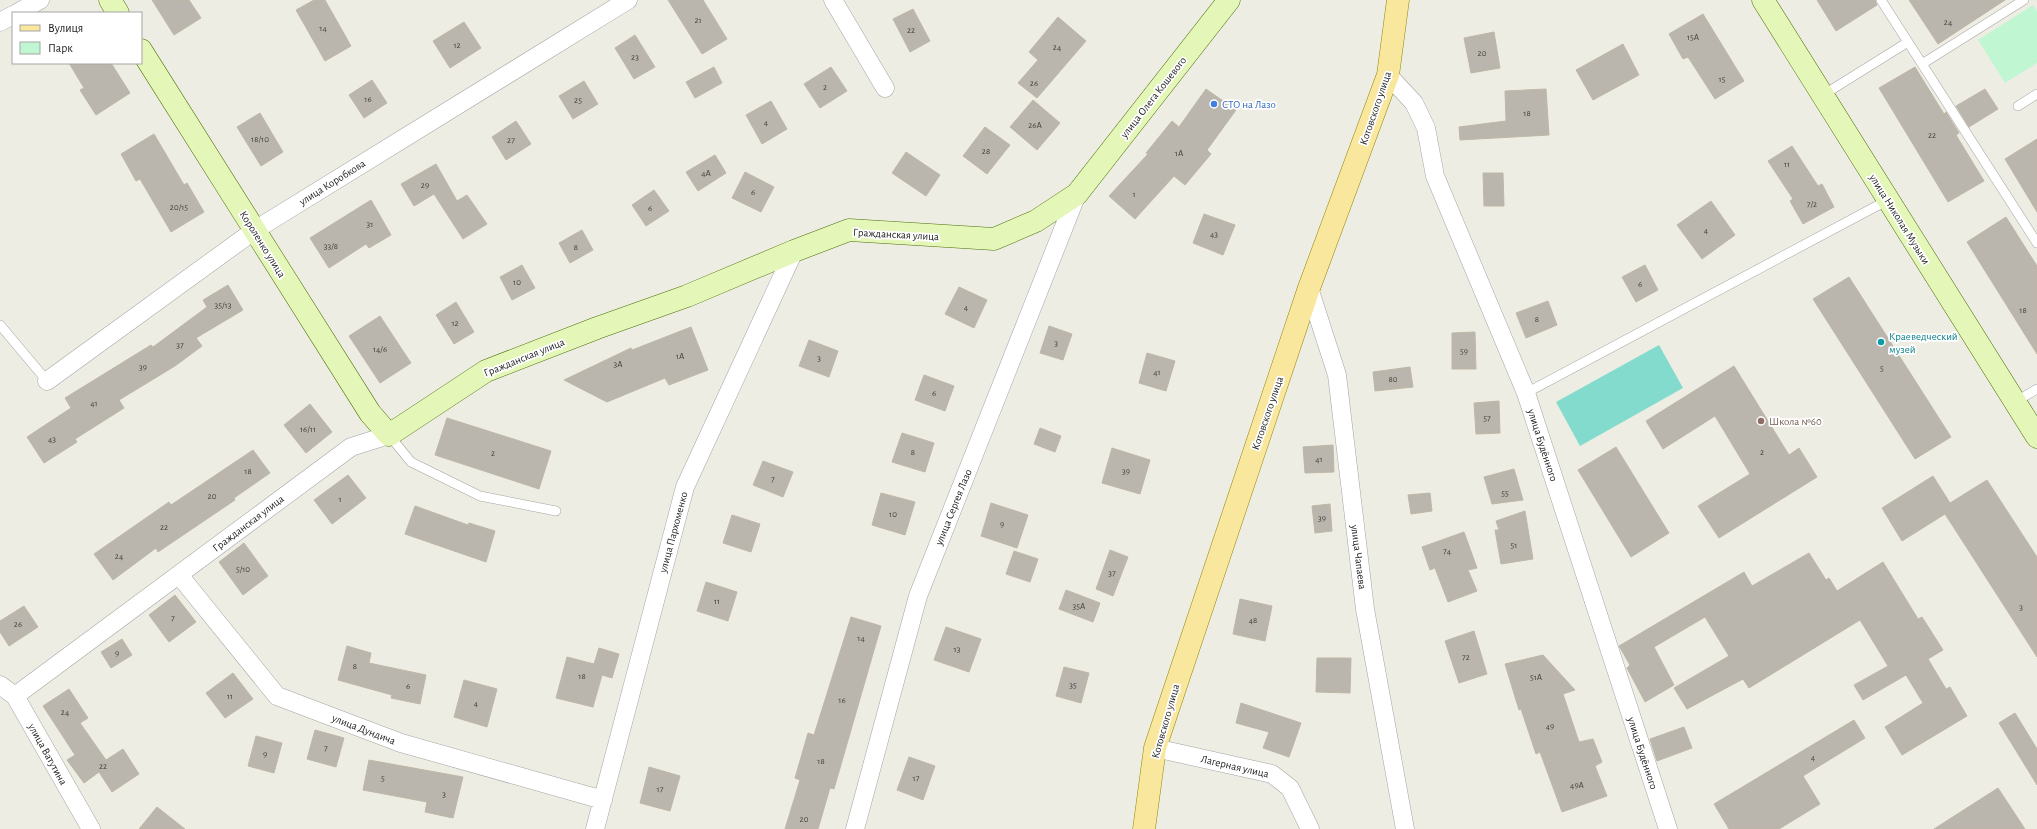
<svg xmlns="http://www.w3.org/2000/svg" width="2037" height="829" viewBox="0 0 2037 829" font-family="'Alegreya Sans',sans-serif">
  <rect width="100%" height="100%" fill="#eeede3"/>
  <path fill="#c0f7d2" d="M 2033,5 L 2037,11 L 2037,63 L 2005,83 L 1978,40 Z"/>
  <path fill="#83dbce" d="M 1659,345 L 1683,388 L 1580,446 L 1556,402 Z"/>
  <path fill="#bab6ad" stroke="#bfb7a6" d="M 152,0 L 189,0 L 201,18 L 174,35 Z
    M 314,0 L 325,0 L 351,46 L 325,61 L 296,10 Z
    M 668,0 L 703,0 L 727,39 L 702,54 Z
    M 1817,0 L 1875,0 L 1877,5 L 1836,31 Z
    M 1909,0 L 2005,0 L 1938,44 Z
    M 913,9 L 930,41 L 910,52 L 893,19 Z
    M 1703,14 L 1744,81 L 1715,99 L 1688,57 L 1683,59 L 1669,34 Z
    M 1058,17 L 1086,41 L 1037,98 L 1018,83 L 1038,60 L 1029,52 Z
    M 464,22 L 481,48 L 450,68 L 433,41 Z
    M 1494,32 L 1500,68 L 1471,73 L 1464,38 Z
    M 635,35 L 655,67 L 634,79 L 615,48 Z
    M 1623,44 L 1639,75 L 1593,100 L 1576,70 Z
    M 69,63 L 111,63 L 130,93 L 96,115 L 80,90 L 84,88 Z
    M 714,67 L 722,83 L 695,98 L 686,82 Z
    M 831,67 L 847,91 L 820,108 L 804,84 Z
    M 1915,67 L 1944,114 L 1946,112 L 1959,133 L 1956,135 L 1984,181 L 1948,202 L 1879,88 Z
    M 372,80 L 387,103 L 364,118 L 349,95 Z
    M 584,81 L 598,104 L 573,119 L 559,96 Z
    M 1206,89 L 1236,110 L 1207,150 L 1211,154 L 1185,185 L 1174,176 L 1135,219 L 1109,196 L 1148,154 L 1146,153 L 1172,121 L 1179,127 Z
    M 1546,89 L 1549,135 L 1460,140 L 1459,127 L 1506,121 L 1505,91 Z
    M 1985,89 L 1998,109 L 1969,127 L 1956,106 Z
    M 1033,100 L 1060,123 L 1037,150 L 1010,127 Z
    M 771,101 L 787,129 L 762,144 L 746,115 Z
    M 260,113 L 283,152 L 261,166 L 237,127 Z
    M 516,121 L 531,144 L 506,160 L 492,137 Z
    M 985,127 L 1010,145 L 987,174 L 963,156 Z
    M 154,134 L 184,185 L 187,183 L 204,212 L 171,232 L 140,179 L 136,181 L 121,154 Z
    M 2037,139 L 2037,212 L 2005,159 Z
    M 1792,146 L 1818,186 L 1822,184 L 1834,207 L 1803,224 L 1790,201 L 1793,199 L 1768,161 Z
    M 906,152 L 940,175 L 926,196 L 892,173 Z
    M 715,155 L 726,173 L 698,191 L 686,172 Z
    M 436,164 L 457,201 L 467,195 L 487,224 L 463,239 L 434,194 L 414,206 L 401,184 Z
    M 745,172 L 774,187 L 761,212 L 732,198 Z
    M 1483,173 L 1503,173 L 1504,206 L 1484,206 Z
    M 654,190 L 669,211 L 646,226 L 632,205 Z
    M 371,200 L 391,235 L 369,248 L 366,244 L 329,268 L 310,238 Z
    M 1711,201 L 1735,235 L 1702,259 L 1677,225 Z
    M 1204,214 L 1235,225 L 1223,255 L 1193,243 Z
    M 2006,217 L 2037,266 L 2037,354 L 1967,242 Z
    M 582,230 L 593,250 L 570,263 L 559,243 Z
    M 522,265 L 535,288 L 512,300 L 500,277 Z
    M 1645,265 L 1658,290 L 1636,302 L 1622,277 Z
    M 1849,277 L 1951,437 L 1915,459 L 1813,299 Z
    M 228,285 L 243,310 L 196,338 L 202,346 L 175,366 L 119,400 L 124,408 L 75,439 L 77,442 L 44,463 L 27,437 L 71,408 L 65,398 L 151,345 L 153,347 L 207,307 L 203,300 Z
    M 959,287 L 987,300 L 974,328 L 945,314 Z
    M 1548,301 L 1557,325 L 1526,338 L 1516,313 Z
    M 456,302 L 474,332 L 454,344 L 436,315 Z
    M 380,316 L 411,363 L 380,383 L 349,336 Z
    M 1049,326 L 1072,334 L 1063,360 L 1040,353 Z
    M 691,327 L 708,370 L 669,385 L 665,378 L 607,402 L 564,380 L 631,348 L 632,350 Z
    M 1475,332 L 1476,369 L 1452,369 L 1452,333 Z
    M 809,340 L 838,351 L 829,377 L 799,366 Z
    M 1147,353 L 1175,361 L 1166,391 L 1139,383 Z
    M 1734,366 L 1789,455 L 1799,448 L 1817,477 L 1719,538 L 1698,506 L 1750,474 L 1715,416 L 1663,449 L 1646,421 Z
    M 1410,367 L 1413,387 L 1375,391 L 1373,372 Z
    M 924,375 L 954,386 L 945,411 L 915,400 Z
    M 1499,401 L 1500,433 L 1476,434 L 1474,403 Z
    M 310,404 L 332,432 L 306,453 L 284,425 Z
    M 447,418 L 551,451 L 539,489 L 435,455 Z
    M 1040,428 L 1061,436 L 1055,452 L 1034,444 Z
    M 902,433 L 934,443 L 925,472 L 892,462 Z
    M 1333,445 L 1334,472 L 1305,473 L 1303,447 Z
    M 1616,447 L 1669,533 L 1631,557 L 1578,470 Z
    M 1112,448 L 1150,460 L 1140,494 L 1102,483 Z
    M 253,450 L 270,473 L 234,498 L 235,500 L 158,552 L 156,548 L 113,580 L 94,554 L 169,502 L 171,505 Z
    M 763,461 L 793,472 L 783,497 L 753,485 Z
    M 1514,469 L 1523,500 L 1492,504 L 1484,477 Z
    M 348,475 L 366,498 L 332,524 L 314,500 Z
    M 1933,476 L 1950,503 L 1987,480 L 2037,557 L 2037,657 L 1945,514 L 1902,541 L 1882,508 Z
    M 881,493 L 915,502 L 905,535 L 872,525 Z
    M 1430,493 L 1432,511 L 1411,514 L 1408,495 Z
    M 991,503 L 1028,515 L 1017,548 L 981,536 Z
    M 1330,504 L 1332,531 L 1315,533 L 1312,506 Z
    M 415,506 L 468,525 L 469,523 L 495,531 L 486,562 L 405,534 Z
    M 1525,511 L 1533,559 L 1501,564 L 1495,530 L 1499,530 L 1496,521 Z
    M 732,515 L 760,524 L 751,552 L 723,543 Z
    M 1464,532 L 1477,568 L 1468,570 L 1477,591 L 1448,602 L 1435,568 L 1430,570 L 1422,547 Z
    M 244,543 L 268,576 L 243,595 L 219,562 Z
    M 1110,550 L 1128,557 L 1113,596 L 1096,589 Z
    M 1014,551 L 1038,559 L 1030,582 L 1006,574 Z
    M 1809,553 L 1826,580 L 1829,578 L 1837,591 L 1883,562 L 1918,619 L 1922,617 L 1943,650 L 1928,659 L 1946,689 L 1950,687 L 1967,716 L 1902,755 L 1885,727 L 1923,703 L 1906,675 L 1863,700 L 1854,685 L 1888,666 L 1860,620 L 1749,688 L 1743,679 L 1687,709 L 1674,688 L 1729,656 L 1705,617 L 1654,647 L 1674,685 L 1645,702 L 1627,668 L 1630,665 L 1619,646 L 1744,572 L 1752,586 Z
    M 706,582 L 737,592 L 728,621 L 697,611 Z
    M 1066,590 L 1100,603 L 1093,622 L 1059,609 Z
    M 175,595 L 196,622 L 169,642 L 149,615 Z
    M 1240,599 L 1272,606 L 1265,641 L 1233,634 Z
    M 24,606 L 38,627 L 9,646 L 0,632 L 0,621 Z
    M 851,617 L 881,626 L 834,789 L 830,788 L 818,829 L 785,829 L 800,780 L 795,778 L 808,733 L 814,735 Z
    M 946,627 L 981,639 L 969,672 L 934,660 Z
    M 1474,631 L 1487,674 L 1459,683 L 1445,641 Z
    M 122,639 L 132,655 L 111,668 L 101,652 Z
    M 347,646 L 371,653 L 369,663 L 426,675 L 420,704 L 391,698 L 392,695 L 338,680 Z
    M 599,648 L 619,654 L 612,678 L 602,675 L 593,707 L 556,698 L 567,657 L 594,664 Z
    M 1543,655 L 1575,690 L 1563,694 L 1579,742 L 1593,739 L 1602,762 L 1595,766 L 1607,796 L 1562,812 L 1540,752 L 1536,754 L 1521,709 L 1519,710 L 1505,664 Z
    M 1317,658 L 1351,658 L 1350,693 L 1316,692 Z
    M 1064,667 L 1089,673 L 1081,703 L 1056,696 Z
    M 233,673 L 253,699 L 225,718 L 206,693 Z
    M 464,680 L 497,689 L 487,727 L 454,717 Z
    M 69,689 L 88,718 L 80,723 L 106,760 L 123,749 L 139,774 L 112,792 L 99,772 L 84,783 L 67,760 L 75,755 L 43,706 Z
    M 1241,703 L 1301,723 L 1289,757 L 1263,748 L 1269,732 L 1236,723 Z
    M 2015,713 L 2037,749 L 2037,785 L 1999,723 Z
    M 1854,720 L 1865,738 L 1803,776 L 1820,804 L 1779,829 L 1729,829 L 1714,804 Z
    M 1684,727 L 1692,748 L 1657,761 L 1650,739 Z
    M 315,730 L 344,738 L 336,767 L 307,759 Z
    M 256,736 L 282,743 L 274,773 L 248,766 Z
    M 909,757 L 935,766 L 923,800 L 897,790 Z
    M 369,760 L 463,777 L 453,818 L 425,812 L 427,802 L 363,790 Z
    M 649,767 L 680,776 L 670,811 L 640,803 Z
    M 1998,788 L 2025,829 L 1934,829 Z
    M 157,807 L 185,829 L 139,829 Z"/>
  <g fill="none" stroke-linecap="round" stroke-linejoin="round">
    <g stroke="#a4a4a4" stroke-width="10">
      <path id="lane" d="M 1881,0 L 2037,243
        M 1922,64 L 2024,0
        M 1823,95 L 1908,42
        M 2018,106 L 2037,94
        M 0,325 L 47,381
        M 1526,393 L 1888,200
        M 2015,402 L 2037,389
        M 389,435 L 411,462 L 480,496 L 556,511"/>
    </g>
    <g stroke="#a4a4a4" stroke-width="19">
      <path id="street" d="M 833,0 L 885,88
        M 17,13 L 40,0
        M 0,22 L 13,15
        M 1388,75 L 1414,103 L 1426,128 L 1435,176 L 1526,393 L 1668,829
        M 1309,288 L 1337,375 L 1365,609 L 1405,829
        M 47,381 L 255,230 L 628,0
        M 179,575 L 277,696 L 401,743 L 603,800
        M 0,685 L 15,696 L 91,829
        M 15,696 L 351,447 L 389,435
        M 1155,748 L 1272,774 L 1290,788 L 1310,829
        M 595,829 L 685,487 L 794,251
        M 855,829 L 918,596 L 1077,194"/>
    </g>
    <g stroke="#4b7008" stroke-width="23">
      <path id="secondary" d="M 110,0 L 118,13
        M 1763,0 L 2037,437
        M 141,50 L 370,413 L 389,435 L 486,371 L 597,328 L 687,296 L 794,251 L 849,230 L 994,239 L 1036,221 L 1077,194 L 1229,0"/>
    </g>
    <g stroke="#918505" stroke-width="23">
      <path id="primary" d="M 1144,829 L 1155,748 L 1309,288 L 1388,75 L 1398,0"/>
    </g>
    <use href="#lane" stroke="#fff" stroke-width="9"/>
    <use href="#street" stroke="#fff" stroke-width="18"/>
    <use href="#secondary" stroke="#e5f7b8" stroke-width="22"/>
    <use href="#primary" stroke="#f9e79d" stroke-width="22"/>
  </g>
  <circle fill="#3f7fe0" stroke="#fff" stroke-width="1.5" cx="1214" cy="104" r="4"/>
  <circle fill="#0f9aa8" stroke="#fff" stroke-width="1.5" cx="1881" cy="342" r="4"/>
  <circle fill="#8d6e63" stroke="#fff" stroke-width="1.5" cx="1761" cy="421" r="4"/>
  <g text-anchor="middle" stroke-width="3.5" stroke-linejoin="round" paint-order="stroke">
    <g font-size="9" fill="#444341">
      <text x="698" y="23">21</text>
      <text x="1948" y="25">24</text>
      <text x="323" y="31">14</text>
      <text x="911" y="33">22</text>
      <text x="1693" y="40">15А</text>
      <text x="457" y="48">12</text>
      <text x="1057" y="50">24</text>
      <text x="1482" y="56">20</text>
      <text x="635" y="60">23</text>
      <text x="1722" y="82">15</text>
      <text x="1034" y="86">26</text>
      <text x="825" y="90">2</text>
      <text x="368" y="102">16</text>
      <text x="578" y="103">25</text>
      <text x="1527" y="116">18</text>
      <text x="766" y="125">4</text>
      <text x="1035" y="128">26А</text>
      <text x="1932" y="138">22</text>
      <text x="260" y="142">18/10</text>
      <text x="511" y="143">27</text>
      <text x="986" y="154">28</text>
      <text x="1179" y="156">1А</text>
      <text x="1787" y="167">11</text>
      <text x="706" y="176">4А</text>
      <text x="425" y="188">29</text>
      <text x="753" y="195">6</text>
      <text x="1134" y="197">1</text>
      <text x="1812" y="207">7/2</text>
      <text x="179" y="210">20/15</text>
      <text x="650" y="211">6</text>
      <text x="370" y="227">31</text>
      <text x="1706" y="233">4</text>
      <text x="1214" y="237">43</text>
      <text x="331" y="249">33/8</text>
      <text x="576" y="250">8</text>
      <text x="517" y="285">10</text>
      <text x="1640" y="287">6</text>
      <text x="223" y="308">35/13</text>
      <text x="966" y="310">4</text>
      <text x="2023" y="313">18</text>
      <text x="1537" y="322">8</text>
      <text x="455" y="326">12</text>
      <text x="1056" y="346">3</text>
      <text x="180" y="348">37</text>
      <text x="380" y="352">14/6</text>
      <text x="1464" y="354">59</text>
      <text x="680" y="359">1А</text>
      <text x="819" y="361">3</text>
      <text x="618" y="367">3А</text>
      <text x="143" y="370">39</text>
      <text x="1882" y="371">5</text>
      <text x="1157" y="375">41</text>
      <text x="1393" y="382">80</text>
      <text x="934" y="396">6</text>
      <text x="94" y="406">41</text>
      <text x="1487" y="421">57</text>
      <text x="308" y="432">16/11</text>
      <text x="52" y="442">43</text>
      <text x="913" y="455">8</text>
      <text x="1762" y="455">2</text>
      <text x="493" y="456">2</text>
      <text x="1319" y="462">41</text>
      <text x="248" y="474">18</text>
      <text x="1126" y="474">39</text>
      <text x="773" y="482">7</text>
      <text x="1505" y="496">55</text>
      <text x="212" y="499">20</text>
      <text x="340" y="502">1</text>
      <text x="893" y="517">10</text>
      <text x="1322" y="521">39</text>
      <text x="1002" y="527">9</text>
      <text x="164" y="530">22</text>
      <text x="1514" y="548">51</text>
      <text x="1447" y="554">74</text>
      <text x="119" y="559">24</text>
      <text x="243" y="572">5/10</text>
      <text x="1112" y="576">37</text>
      <text x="717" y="604">11</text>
      <text x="1079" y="609">35А</text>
      <text x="2021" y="610">3</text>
      <text x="173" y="621">7</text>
      <text x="1253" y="623">48</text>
      <text x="18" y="627">26</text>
      <text x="861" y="641">14</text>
      <text x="957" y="652">13</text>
      <text x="117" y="656">9</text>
      <text x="1466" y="660">72</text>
      <text x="355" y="669">8</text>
      <text x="582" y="679">18</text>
      <text x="1536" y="680">51А</text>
      <text x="1073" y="688">35</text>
      <text x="408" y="689">6</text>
      <text x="230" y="699">11</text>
      <text x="842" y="703">16</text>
      <text x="476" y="706">4</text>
      <text x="65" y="715">24</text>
      <text x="1550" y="729">49</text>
      <text x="326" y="751">7</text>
      <text x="265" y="757">9</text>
      <text x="1813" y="760">4</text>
      <text x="821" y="764">18</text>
      <text x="103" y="769">22</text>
      <text x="383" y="781">5</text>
      <text x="916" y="781">17</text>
      <text x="1577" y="788">49А</text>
      <text x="660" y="792">17</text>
      <text x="444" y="797">3</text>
      <text x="804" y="822">20</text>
    </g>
    <g font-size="11" fill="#1d1d1d" stroke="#fff">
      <text transform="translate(1153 97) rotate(-52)" y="4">улица Олега Кошевого</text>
      <text transform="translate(1375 108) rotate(-71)" y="4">Котовского улица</text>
      <text transform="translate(332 182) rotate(-32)" y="4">улица Коробкова</text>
      <text transform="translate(1900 219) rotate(58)" y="4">улица Николая Музыки</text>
      <text transform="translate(896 234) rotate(3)" y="4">Гражданская улица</text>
      <text transform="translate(263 244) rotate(58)" y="4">Короленко улица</text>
      <text transform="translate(524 357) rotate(-22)" y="4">Гражданская улица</text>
      <text transform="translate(1267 413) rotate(-71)" y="4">Котовского улица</text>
      <text transform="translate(1543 445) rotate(72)" y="4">улица Будённого</text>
      <text transform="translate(953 507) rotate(-68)" y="4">улица Сергея Лазо</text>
      <text transform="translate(248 523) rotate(-37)" y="4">Гражданская улица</text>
      <text transform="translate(673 532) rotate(-75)" y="4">улица Пархоменко</text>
      <text transform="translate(1359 557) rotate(83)" y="4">улица Чапаева</text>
      <text transform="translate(1165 721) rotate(-74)" y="4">Котовского улица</text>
      <text transform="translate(364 729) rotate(21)" y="4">улица Дундича</text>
      <text transform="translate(1643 753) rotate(72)" y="4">улица Будённого</text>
      <text transform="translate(48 754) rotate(61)" y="4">улица Ватутина</text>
      <text transform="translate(1235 766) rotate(13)" y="4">Лагерная улица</text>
    </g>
    <g font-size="11" fill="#366cbe" stroke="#fff" text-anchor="start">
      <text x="1222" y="108">СТО на Лазо</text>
    </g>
    <g font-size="11" fill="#0d838f" stroke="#fff" text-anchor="start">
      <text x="1889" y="340">Краеведческий<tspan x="1889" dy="13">музей</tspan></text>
    </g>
    <g font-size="11" fill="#785e54" stroke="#fff" text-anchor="start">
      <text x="1769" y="425">Школа №60</text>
    </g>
  </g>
  <rect x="12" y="12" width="130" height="52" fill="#ffffff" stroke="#a5a5a5"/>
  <rect x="20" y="25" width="20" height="6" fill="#f9e79d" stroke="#a5a5a5"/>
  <text x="48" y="32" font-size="12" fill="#1d1d1d">Вулиця</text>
  <rect x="20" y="42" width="20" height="12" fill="#c0f7d2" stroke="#a5a5a5"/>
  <text x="48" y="52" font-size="12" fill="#1d1d1d">Парк</text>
</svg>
